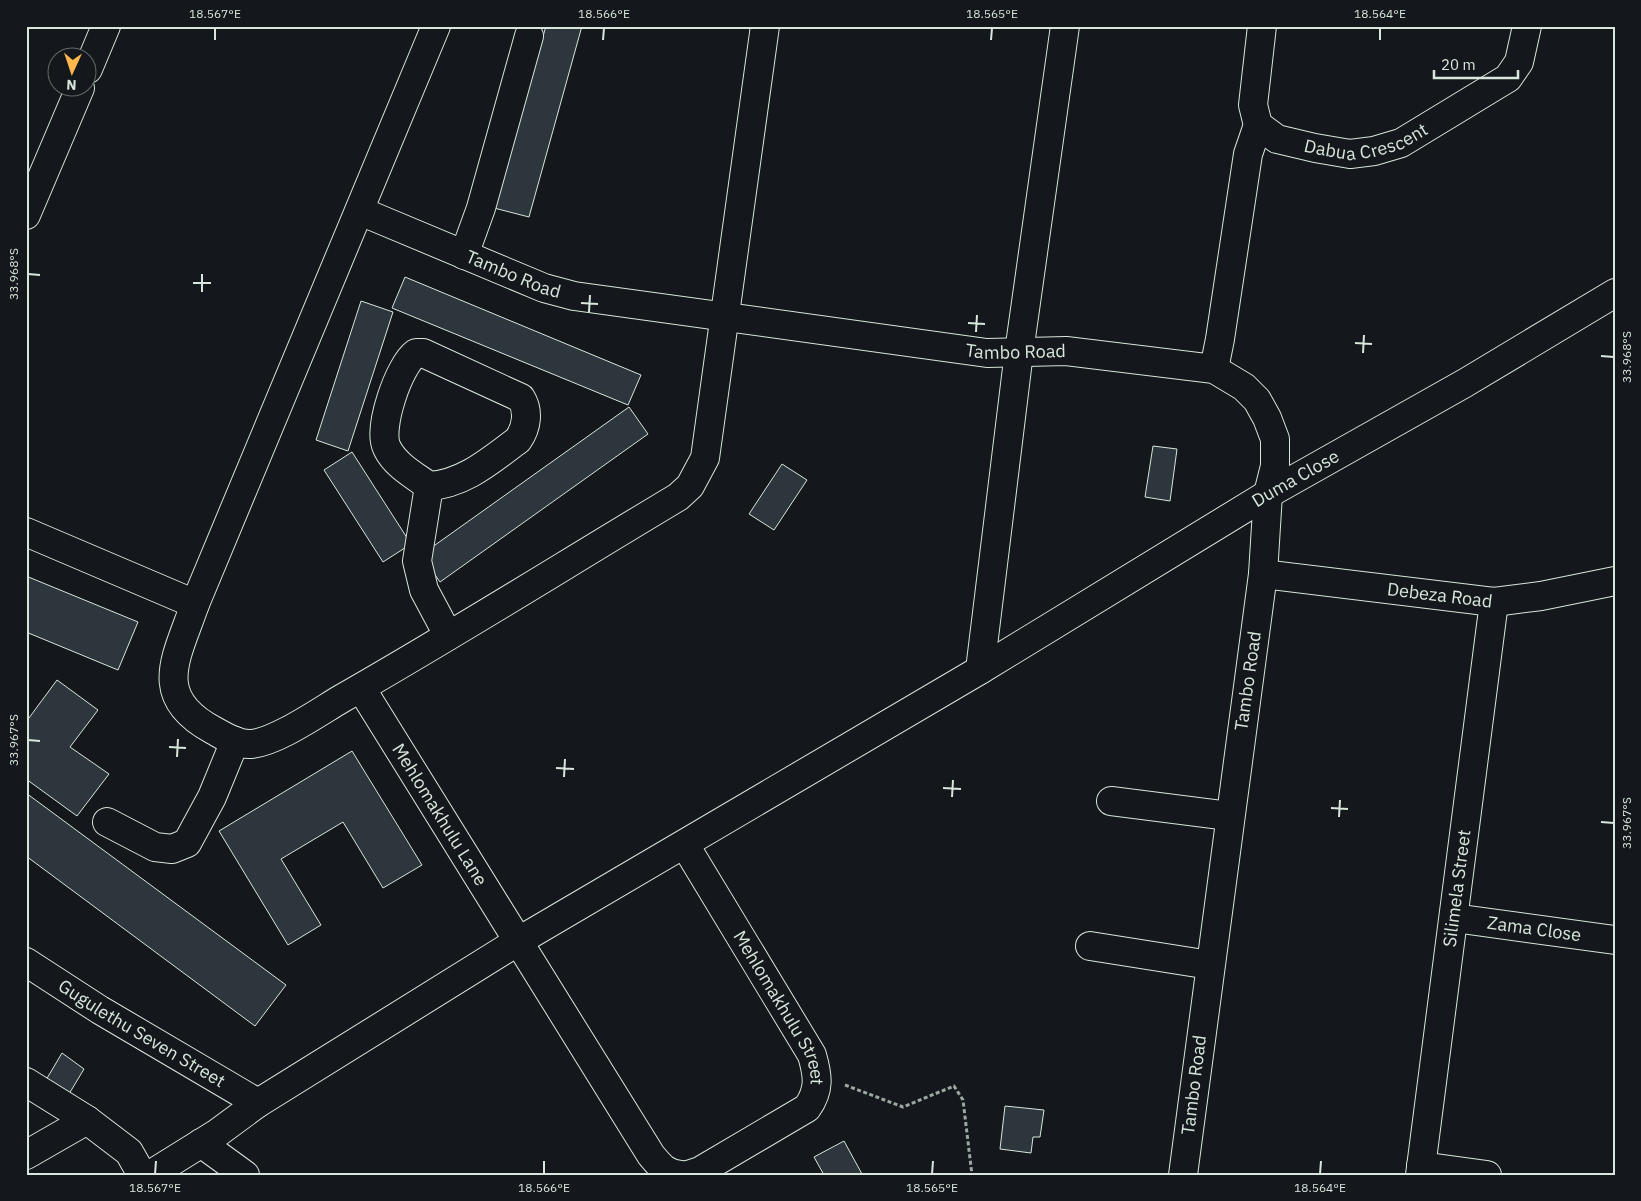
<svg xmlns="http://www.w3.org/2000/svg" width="1641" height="1201" viewBox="0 0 1641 1201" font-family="'IBM Plex Sans',sans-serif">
  <rect width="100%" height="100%" fill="#14181c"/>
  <path fill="#2c363c" stroke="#d8e6dc" d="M 546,26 L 582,26 L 529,217 L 494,208 Z
    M 405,277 L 641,375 L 628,405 L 392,308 Z
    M 361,301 L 393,312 L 348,451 L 316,440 Z
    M 629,407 L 648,434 L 440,582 L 421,555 Z
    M 1153,446 L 1177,449 L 1170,501 L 1145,497 Z
    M 352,452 L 411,544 L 383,562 L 324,470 Z
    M 782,464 L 807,480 L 774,530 L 749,514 Z
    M 26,576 L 138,622 L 118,670 L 26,632 Z
    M 57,680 L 98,710 L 70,747 L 109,774 L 77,816 L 26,779 L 26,722 Z
    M 352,751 L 422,865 L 383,888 L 343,822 L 281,859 L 321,925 L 288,945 L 219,831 Z
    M 26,793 L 286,985 L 255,1026 L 26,856 Z
    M 62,1053 L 84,1069 L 69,1094 L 46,1080 Z
    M 1005,1106 L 1044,1110 L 1040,1137 L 1033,1137 L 1031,1153 L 1000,1149 Z
    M 844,1141 L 862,1174 L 824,1175 L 814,1157 Z"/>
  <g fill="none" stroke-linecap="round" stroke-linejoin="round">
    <g stroke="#d8e6dc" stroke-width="30">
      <g id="minor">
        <path d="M 436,26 L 195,604 C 177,657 150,696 213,730 C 224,736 237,745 251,744 C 276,742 319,712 341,699 C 455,634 566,564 678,497 L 690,486 L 705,458 L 765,26"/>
        <path id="s1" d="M 1262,26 L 1253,105 L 1258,125 L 1277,139 L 1315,148 L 1350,154 L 1374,151 L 1401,143 L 1508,78 L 1519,62 L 1527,26"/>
        <path id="s2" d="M 360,211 L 544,288 L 574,296 L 987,353 L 1066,351 L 1214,369 L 1244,387 L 1257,400 L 1267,418 L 1275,439 L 1275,466 L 1268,494 L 1263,574 L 1183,1175"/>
        <path d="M 464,255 L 481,208 L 529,36"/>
        <path d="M 416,353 L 423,353 L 521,398 C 529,411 527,427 518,440 C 491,460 464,484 429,486 C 415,476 395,465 387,448 C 377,429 399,365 416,353 Z"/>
        <path d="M 1214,369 L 1220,339 L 1248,154 L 1258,125"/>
        <path d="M 429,486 L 417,561 L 424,590 L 448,635"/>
        <path d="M 26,532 L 195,604"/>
        <path id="s3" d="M 1263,574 L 1494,602 L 1541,596 L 1615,581"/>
        <path d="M 980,670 L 1019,352 L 1065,26"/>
        <path id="s4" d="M 361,688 L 651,1155 C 660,1166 666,1174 681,1175"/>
        <path d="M 1111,801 L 1229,816"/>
        <path d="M 107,822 L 155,847 L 172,849 L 187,843 L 212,797 L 235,741"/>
        <path id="s5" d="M 685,845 L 812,1055 C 818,1076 820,1090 807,1108 L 700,1171 L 688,1175"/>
        <path id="s6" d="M 1454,918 L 1615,940"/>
        <path d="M 1090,946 L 1210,965"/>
        <path id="s7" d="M 26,962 L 100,1010 L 258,1103"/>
        <path d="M 26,1082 L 87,1120"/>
        <path d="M 201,1143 L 245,1175"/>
        <path d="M 26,1155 L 87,1120 L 129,1152 L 142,1175"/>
        <path d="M 1421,1166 L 1487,1175"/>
        <path id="s8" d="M 150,1175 L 216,1134 L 258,1103 L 517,942 L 980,670 L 1268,494 L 1465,383 L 1615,293"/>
        <path id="s9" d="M 1420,1175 L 1494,602"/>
      </g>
    </g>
    <g stroke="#d8e6dc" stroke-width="30">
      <path id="major" d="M 88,69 L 106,26
        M 26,215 L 80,88"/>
    </g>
    <path stroke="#9da8a2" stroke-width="3" stroke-dasharray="4 2.5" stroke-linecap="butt" d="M 845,1085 L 903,1107 L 954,1086 L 963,1100 L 972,1175"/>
    <use href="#minor" stroke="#14181c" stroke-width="28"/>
    <use href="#major" stroke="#14181c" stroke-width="28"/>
  </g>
  <path fill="none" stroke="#d8e6dc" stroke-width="2" d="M 215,40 L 215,28M 603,40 L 604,28M 991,40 L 992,28M 1380,40 L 1380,28M 28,274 L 40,275M 193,283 L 211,283M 202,292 L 202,274M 581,303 L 598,304M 589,312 L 590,295M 968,323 L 985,324M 976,332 L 977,315M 1355,343 L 1372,344M 1363,353 L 1364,335M 1601,356 L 1614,357M 28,740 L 40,741M 169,747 L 186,748M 177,757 L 178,739M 556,768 L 574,769M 564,777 L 565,759M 943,788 L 961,789M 952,797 L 953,780M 1331,808 L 1348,809M 1339,817 L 1340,800M 1601,822 L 1614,823M 155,1174 L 156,1161M 544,1174 L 544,1161M 932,1174 L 933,1161M 1320,1174 L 1321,1161"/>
  <g text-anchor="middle" stroke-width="4" stroke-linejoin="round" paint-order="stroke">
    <g font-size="18" fill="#d8e6dc" stroke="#14181c">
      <text dy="6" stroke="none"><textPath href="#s1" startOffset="216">Dabua Crescent</textPath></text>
      <text dy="6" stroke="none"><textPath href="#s2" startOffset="166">Tambo Road</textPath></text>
      <text dy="6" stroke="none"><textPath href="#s2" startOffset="676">Tambo Road</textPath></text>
      <text dy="6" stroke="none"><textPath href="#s8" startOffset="1341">Duma Close</textPath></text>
      <text dy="6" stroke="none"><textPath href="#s3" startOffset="178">Debeza Road</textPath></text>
      <text transform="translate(1248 681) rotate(-82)" y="6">Tambo Road</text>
      <text dy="6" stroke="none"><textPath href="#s4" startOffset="149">Mehlomakhulu Lane</textPath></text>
      <text dy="6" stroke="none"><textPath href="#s9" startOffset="289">Silimela Street</textPath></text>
      <text dy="6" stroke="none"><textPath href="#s6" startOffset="81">Zama Close</textPath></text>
      <text dy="6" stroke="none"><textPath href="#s5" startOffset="189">Mehlomakhulu Street</textPath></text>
      <text dy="6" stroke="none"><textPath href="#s7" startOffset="136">Gugulethu Seven Street</textPath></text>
      <text transform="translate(1194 1085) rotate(-83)" y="6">Tambo Road</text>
    </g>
  </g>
  <rect width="1641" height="1201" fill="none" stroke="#14181c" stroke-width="55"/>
  <g transform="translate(72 72) rotate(183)"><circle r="24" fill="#14181c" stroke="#626a69"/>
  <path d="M0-4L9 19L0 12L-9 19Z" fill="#ffb74d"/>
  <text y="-8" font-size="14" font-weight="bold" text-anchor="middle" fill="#d8e6dc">N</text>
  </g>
  <path d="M1434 70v8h84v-8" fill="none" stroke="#d8e6dc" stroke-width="2.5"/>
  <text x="1441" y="70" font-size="15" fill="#d8e6dc" stroke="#14181c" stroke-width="4" paint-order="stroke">20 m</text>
  <rect x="28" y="28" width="1586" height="1146" fill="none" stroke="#d8e6dc" stroke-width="2"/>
  <g font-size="12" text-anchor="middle" fill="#d8e6dc">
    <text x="215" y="18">18.567°E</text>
    <text x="604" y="18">18.566°E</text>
    <text x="992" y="18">18.565°E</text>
    <text x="1380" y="18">18.564°E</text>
    <text transform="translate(14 274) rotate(-90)" y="4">33.968°S</text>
    <text transform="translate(1627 357) rotate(-90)" y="4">33.968°S</text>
    <text transform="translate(14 740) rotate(-90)" y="4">33.967°S</text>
    <text transform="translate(1627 823) rotate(-90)" y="4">33.967°S</text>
    <text x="155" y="1192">18.567°E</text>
    <text x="544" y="1192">18.566°E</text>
    <text x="932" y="1192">18.565°E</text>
    <text x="1320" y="1192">18.564°E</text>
  </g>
</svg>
